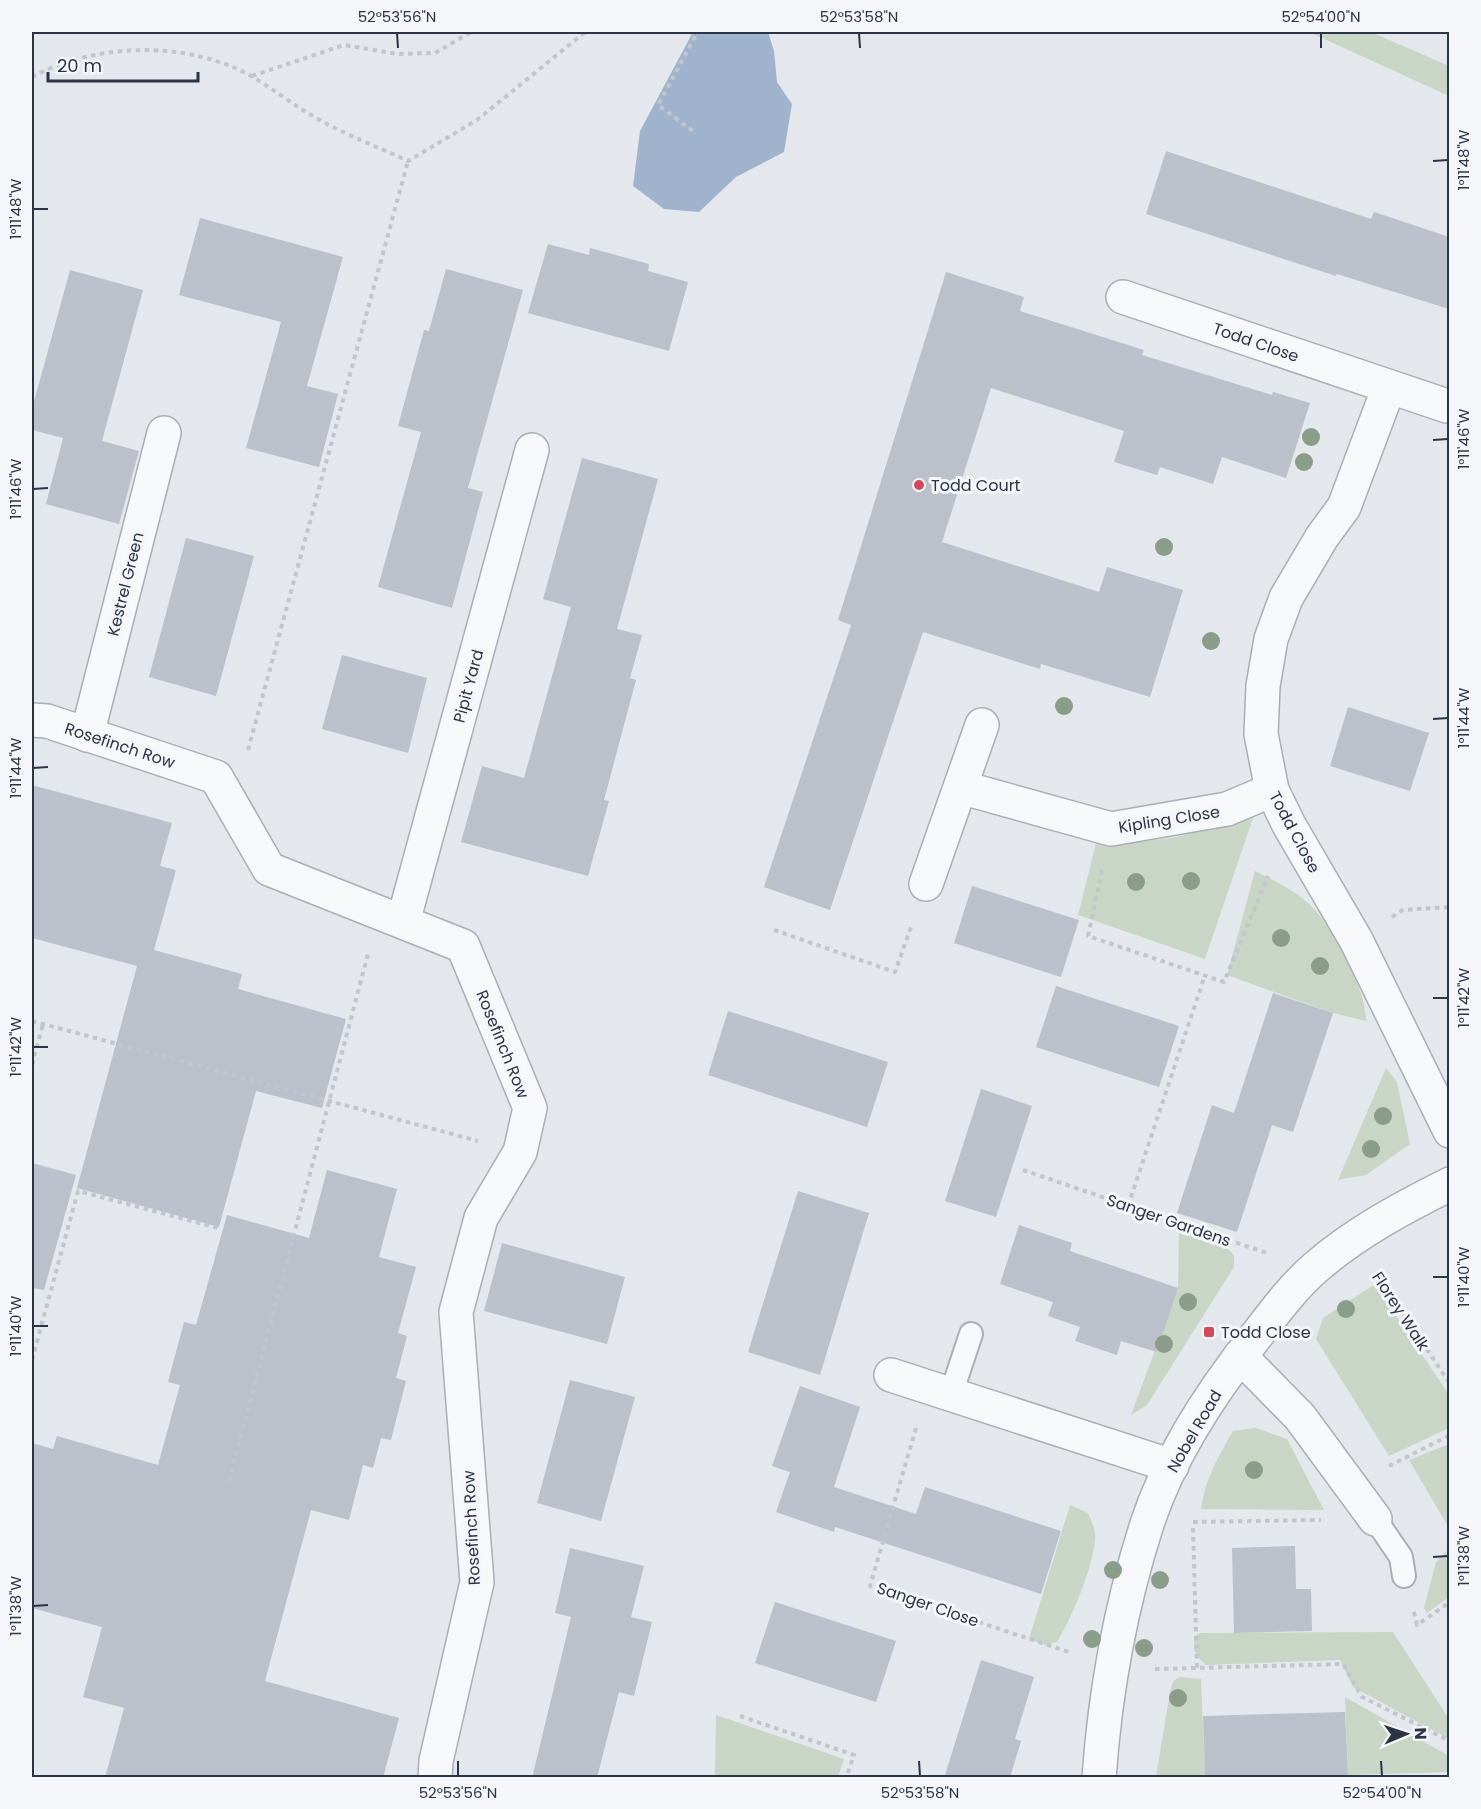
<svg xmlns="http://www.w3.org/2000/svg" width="1481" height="1809" viewBox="0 0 1481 1809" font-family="Poppins,sans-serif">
  <rect width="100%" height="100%" fill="#e4e7ec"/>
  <path fill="#c9d6c5" d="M 1309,32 L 1371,32 L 1449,66 L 1449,96 Z
    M 1254,815 L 1205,959 L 1078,915 L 1097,839 C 1163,847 1193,833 1254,815 Z
    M 1255,871 C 1273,880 1292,889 1307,902 C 1331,922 1367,990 1366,1021 L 1333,1013 L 1227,975 Z
    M 1386,1068 L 1397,1082 L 1410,1144 L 1366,1175 L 1338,1180 Z
    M 1179,1229 L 1226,1247 L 1234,1255 L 1234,1267 L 1147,1405 L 1131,1415 L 1178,1288 Z
    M 1375,1284 L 1449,1395 L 1449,1428 L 1389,1456 L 1316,1339 L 1323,1318 Z
    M 1256,1428 L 1287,1439 L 1324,1510 L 1201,1509 C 1205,1479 1218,1457 1233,1431 Z
    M 1449,1444 L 1449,1528 L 1409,1460 Z
    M 1070,1505 L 1088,1513 C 1091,1520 1095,1528 1095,1535 C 1096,1561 1071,1620 1057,1642 L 1046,1645 L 1029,1639 Z
    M 1449,1549 L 1449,1597 L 1427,1613 L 1424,1608 L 1436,1562 Z
    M 1393,1632 L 1449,1719 L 1449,1739 L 1353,1687 L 1340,1660 L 1206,1665 C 1196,1656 1192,1649 1195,1636 L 1200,1633 Z
    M 1180,1677 L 1201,1679 L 1205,1777 L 1156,1777 L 1170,1692 L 1173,1681 Z
    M 1345,1697 L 1449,1756 L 1449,1772 L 1348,1775 Z
    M 716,1715 L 844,1759 L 838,1777 L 715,1777 Z"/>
  <path fill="#9fb4cc" d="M 693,32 L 768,32 L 774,51 L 777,82 L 792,104 L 784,152 L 736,177 L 699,212 L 664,209 L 633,186 L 640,131 Z"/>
  <path fill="#bbc0ca" d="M 1166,151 L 1371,219 L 1374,212 L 1449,237 L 1449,309 L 1337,274 L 1336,276 L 1146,214 Z
    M 200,218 L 343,257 L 307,386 L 338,394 L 319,467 L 246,448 L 281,322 L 179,295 Z
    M 548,244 L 589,255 L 590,248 L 649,264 L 648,271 L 688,282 L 669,351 L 528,313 Z
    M 446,269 L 523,290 L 468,488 L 483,492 L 452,608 L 378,587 L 421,432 L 398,426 L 424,330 L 429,331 Z
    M 70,270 L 143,290 L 102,441 L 139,451 L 119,524 L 46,504 L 63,438 L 32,430 L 32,409 Z
    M 946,272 L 1024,297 L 1020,311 L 1144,350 L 1142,355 L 1272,395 L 1273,392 L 1310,403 L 1286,478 L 1222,457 L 1213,484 L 1160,467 L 1157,475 L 1114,462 L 1124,431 L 991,388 L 942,542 L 1099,592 L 1107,567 L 1183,590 L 1150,697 L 1041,664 L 1040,669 L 923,632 L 830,910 L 764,887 L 851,625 L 838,620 Z
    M 582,458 L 658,479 L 617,629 L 642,635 L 630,678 L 636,680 L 604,800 L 609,801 L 588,876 L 461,842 L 482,766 L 524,778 L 571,607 L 543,599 Z
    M 186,538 L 254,556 L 216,696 L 149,677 Z
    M 342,655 L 427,678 L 408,753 L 322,729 Z
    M 1348,707 L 1429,733 L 1410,791 L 1330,766 Z
    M 32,785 L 172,823 L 160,866 L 176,870 L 154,950 L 242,974 L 238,989 L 346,1019 L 322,1108 L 256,1091 L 219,1227 L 77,1188 L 137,966 L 32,938 Z
    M 972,886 L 1079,920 L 1061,977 L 954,943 Z
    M 1056,986 L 1179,1026 L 1159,1087 L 1036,1047 Z
    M 1273,993 L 1333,1013 L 1293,1132 L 1272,1125 L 1237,1232 L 1177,1213 L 1212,1105 L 1234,1113 Z
    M 728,1011 L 888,1062 L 867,1127 L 708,1075 Z
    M 981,1089 L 1032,1106 L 996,1217 L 945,1201 Z
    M 32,1163 L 76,1175 L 44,1290 L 32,1288 Z
    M 327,1170 L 397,1189 L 379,1257 L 416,1267 L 398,1333 L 407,1336 L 396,1378 L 406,1381 L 391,1440 L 381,1438 L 373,1468 L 363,1465 L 349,1520 L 311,1510 L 265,1681 L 399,1718 L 383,1778 L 105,1778 L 124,1708 L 83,1697 L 102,1627 L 32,1608 L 32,1443 L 53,1449 L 57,1436 L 158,1465 L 180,1385 L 168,1382 L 184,1322 L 196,1325 L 227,1215 L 309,1238 Z
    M 798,1191 L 869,1213 L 820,1375 L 748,1352 Z
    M 1019,1225 L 1072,1243 L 1070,1251 L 1178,1288 L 1157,1352 L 1121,1341 L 1117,1355 L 1075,1341 L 1080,1327 L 1048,1316 L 1053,1302 L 1000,1284 Z
    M 502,1243 L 625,1277 L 607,1344 L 484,1311 Z
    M 570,1380 L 635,1397 L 601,1521 L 537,1503 Z
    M 800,1386 L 860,1407 L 834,1487 L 916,1514 L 925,1487 L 1061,1531 L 1041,1594 L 835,1527 L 834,1532 L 776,1512 L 790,1472 L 772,1466 Z
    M 1295,1546 L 1296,1589 L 1311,1589 L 1312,1631 L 1234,1633 L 1232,1548 Z
    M 570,1548 L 644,1566 L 631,1617 L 652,1622 L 634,1696 L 619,1692 L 597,1778 L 532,1778 L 571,1617 L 555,1613 Z
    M 775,1602 L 896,1641 L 876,1702 L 755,1663 Z
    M 981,1660 L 1034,1677 L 1015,1739 L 1021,1741 L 1010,1778 L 944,1778 Z
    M 1345,1712 L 1348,1775 L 1205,1778 L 1203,1716 Z"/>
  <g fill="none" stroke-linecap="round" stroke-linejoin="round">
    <g stroke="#a9aeb7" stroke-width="26">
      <path id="service" d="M 951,1394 L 971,1334
        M 1375,1519 L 1401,1557 L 1404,1576"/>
    </g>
    <g stroke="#a9aeb7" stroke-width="36">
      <path id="minor" d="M 1123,297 L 1447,406
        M 1389,387 L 1344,507 L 1322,537 L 1286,598 L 1271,639 L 1263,686 L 1261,734 L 1272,790 L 1289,825 L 1356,940 L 1450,1131
        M 32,720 L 47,721 L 216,777 L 269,869 L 463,946 L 530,1108 L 520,1152 L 481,1218 L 456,1312 L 477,1582 L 436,1761 L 435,1778
        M 87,735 L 164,433
        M 960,787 L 1111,829 L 1227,809 L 1272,790
        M 926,884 L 982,725
        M 403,922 L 532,450
        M 1240,1356 L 1300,1417 L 1375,1519
        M 891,1375 L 1172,1466
        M 1099,1778 C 1105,1693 1121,1605 1147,1524 C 1169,1457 1212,1391 1256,1336 C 1274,1313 1293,1287 1315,1268 C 1355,1233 1402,1208 1450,1184"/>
    </g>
    <path stroke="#c2c5cb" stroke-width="4" stroke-dasharray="4.5 4.5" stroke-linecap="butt" d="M 689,32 L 696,35 L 658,105 L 694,132
      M 252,76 L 344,45 L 398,54 L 435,53 L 471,32
      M 32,77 C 91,45 173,41 235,68 C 263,80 286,101 313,116 C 343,134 376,146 408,161 L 477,120 L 585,32
      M 248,750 L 408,161
      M 1102,870 L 1088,936 L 1224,982 L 1268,876
      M 1392,917 L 1403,910 L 1450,907
      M 774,930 L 895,972 L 912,924
      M 32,1021 L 478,1141
      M 32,1065 L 43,1024
      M 1023,1170 L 1270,1254
      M 1128,1206 L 1205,975
      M 1377,1274 L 1450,1384
      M 32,1360 L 78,1191 L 218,1228
      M 916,1428 L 870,1586 L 1072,1653
      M 1389,1466 L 1450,1435
      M 229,1481 L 368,954
      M 1193,1522 L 1321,1520
      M 1193,1528 L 1197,1668
      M 1414,1612 L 1417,1625 L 1450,1602
      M 1155,1669 L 1343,1664 L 1362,1697 L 1450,1741
      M 740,1716 L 854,1755 L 846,1778"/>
    <use href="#service" stroke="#f7f8fa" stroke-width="22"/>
    <use href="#minor" stroke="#f7f8fa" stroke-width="33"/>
  </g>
  <g fill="#899d89">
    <circle cx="1311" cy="437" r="9"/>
    <circle cx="1304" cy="462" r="9"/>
    <circle cx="1164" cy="547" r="9"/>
    <circle cx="1211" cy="641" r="9"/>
    <circle cx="1064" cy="706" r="9"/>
    <circle cx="1191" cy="881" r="9"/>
    <circle cx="1136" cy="882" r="9"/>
    <circle cx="1281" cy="938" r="9"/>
    <circle cx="1320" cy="966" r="9"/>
    <circle cx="1383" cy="1116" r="9"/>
    <circle cx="1371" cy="1149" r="9"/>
    <circle cx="1188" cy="1302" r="9"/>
    <circle cx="1346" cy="1309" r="9"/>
    <circle cx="1164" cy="1344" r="9"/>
    <circle cx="1254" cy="1470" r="9"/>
    <circle cx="1113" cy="1570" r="9"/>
    <circle cx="1160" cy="1580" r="9"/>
    <circle cx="1092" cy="1639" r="9"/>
    <circle cx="1144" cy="1648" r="9"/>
    <circle cx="1178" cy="1698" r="9"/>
  </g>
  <path fill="none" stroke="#2b3445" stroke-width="2" d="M 397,33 L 398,48M 859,33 L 860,48M 1321,33 L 1321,48M 1433,161 L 1448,160M 33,209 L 48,209M 1433,440 L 1448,439M 33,489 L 48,488M 1433,719 L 1448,718M 33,768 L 48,767M 1433,998 L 1448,998M 33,1047 L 48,1047M 1433,1277 L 1448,1277M 33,1326 L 48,1326M 1433,1557 L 1448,1556M 33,1606 L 48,1605M 458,1761 L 458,1776M 919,1761 L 920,1776M 1381,1761 L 1382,1776"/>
  <g fill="#d1495b" stroke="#f4f6f9" stroke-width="2">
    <circle cx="919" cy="485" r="6"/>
    <rect x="1203" y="1326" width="12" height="12" rx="3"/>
  </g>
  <g text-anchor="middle" stroke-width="6" stroke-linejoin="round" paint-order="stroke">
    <g font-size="16" fill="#2b3445" stroke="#f4f6f9">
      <text transform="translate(1256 342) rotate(19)" y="6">Todd Close</text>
      <text transform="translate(125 584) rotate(-76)" y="6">Kestrel Green</text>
      <text transform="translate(468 686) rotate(-75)" y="6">Pipit Yard</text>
      <text transform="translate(120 745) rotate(18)" y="6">Rosefinch Row</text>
      <text transform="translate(1169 819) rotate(-9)" y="6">Kipling Close</text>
      <text transform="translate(1295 832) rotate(62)" y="6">Todd Close</text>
      <text transform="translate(503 1044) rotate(68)" y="6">Rosefinch Row</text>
      <text transform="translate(1169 1220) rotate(19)" y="6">Sanger Gardens</text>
      <text transform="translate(1401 1311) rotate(57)" y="6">Florey Walk</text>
      <text transform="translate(1194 1431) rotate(-60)" y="6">Nobel Road</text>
      <text transform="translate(471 1528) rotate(-93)" y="6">Rosefinch Row</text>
      <text transform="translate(928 1604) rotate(19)" y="6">Sanger Close</text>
    </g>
    <g font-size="16" fill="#2b3445" stroke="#f4f6f9" text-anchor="start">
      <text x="931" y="491">Todd Court</text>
      <text x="1221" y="1338">Todd Close</text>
    </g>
  </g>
  <rect width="1481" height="1809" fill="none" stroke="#f4f6f9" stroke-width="66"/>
  <g transform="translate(1406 1734) rotate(88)" stroke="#f4f6f9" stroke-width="4.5" paint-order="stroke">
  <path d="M0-4.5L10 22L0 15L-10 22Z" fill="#2b3445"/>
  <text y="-9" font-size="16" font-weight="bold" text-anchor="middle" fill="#2b3445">N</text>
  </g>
  <path d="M48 72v9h150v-9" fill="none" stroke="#2b3445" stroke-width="3"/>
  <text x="57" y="72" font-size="18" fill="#2b3445" stroke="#f4f6f9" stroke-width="4.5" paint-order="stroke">20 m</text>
  <rect x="33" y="33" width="1415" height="1743" fill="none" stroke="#2b3445" stroke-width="2"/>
  <g font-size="15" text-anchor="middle" fill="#2b3445">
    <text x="397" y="22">52°53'56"N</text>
    <text x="859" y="22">52°53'58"N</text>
    <text x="1321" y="22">52°54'00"N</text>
    <text transform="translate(1464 160) rotate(-90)" y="5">1°11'48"W</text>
    <text transform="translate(16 209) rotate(-90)" y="5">1°11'48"W</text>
    <text transform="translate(1464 439) rotate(-90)" y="5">1°11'46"W</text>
    <text transform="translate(16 489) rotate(-90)" y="5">1°11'46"W</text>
    <text transform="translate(1464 718) rotate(-90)" y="5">1°11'44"W</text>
    <text transform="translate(16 768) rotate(-90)" y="5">1°11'44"W</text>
    <text transform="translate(1464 998) rotate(-90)" y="5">1°11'42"W</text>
    <text transform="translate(16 1047) rotate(-90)" y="5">1°11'42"W</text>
    <text transform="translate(1464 1277) rotate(-90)" y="5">1°11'40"W</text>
    <text transform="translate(16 1326) rotate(-90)" y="5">1°11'40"W</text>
    <text transform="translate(1464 1556) rotate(-90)" y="5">1°11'38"W</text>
    <text transform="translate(16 1606) rotate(-90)" y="5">1°11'38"W</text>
    <text x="458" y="1798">52°53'56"N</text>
    <text x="920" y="1798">52°53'58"N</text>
    <text x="1382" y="1798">52°54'00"N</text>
  </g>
</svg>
